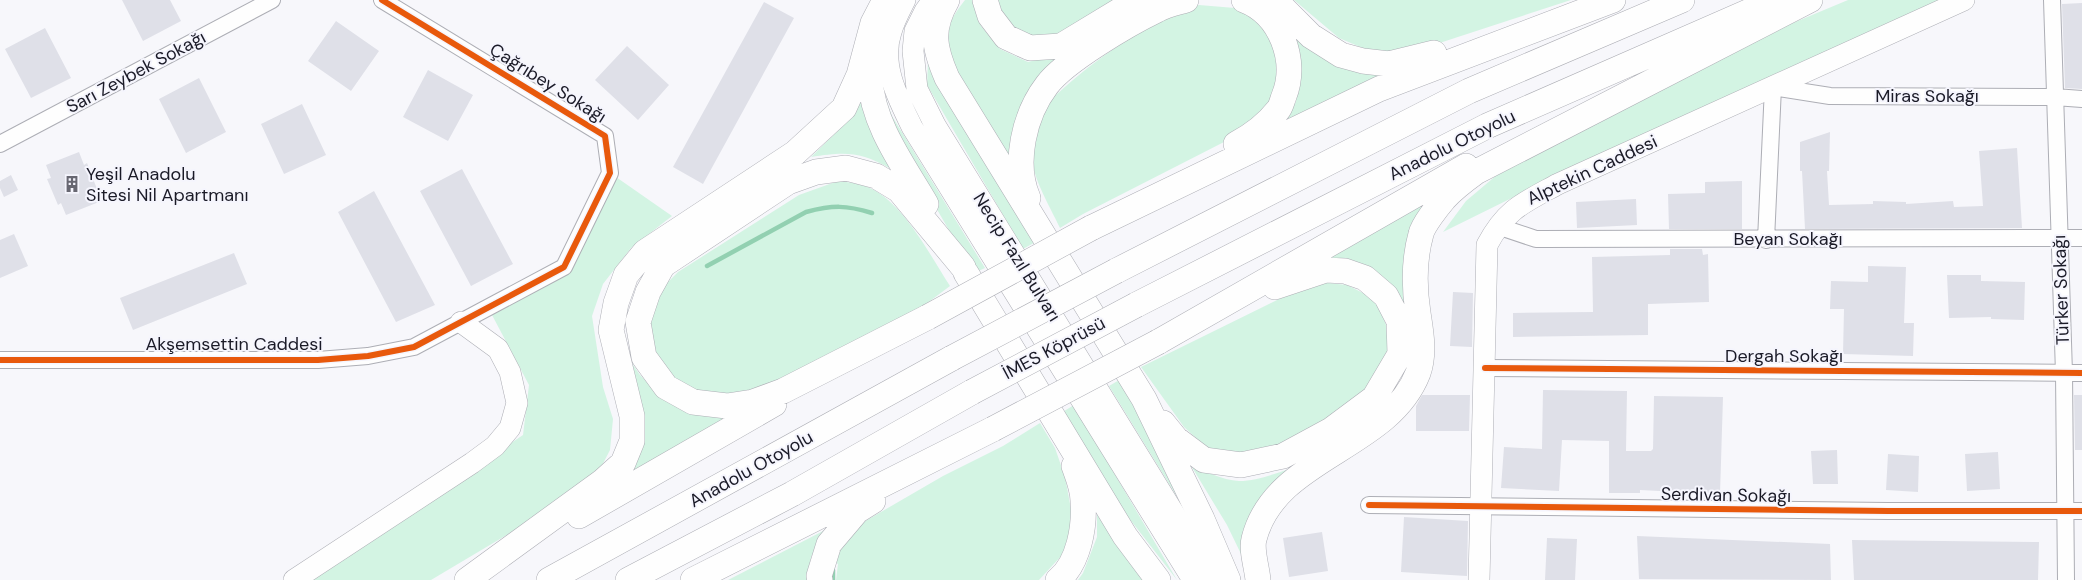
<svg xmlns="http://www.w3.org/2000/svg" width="2082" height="580" viewBox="0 0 2082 580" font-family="'DM Sans',sans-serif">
  <rect width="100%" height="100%" fill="#f7f7fb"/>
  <path fill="#d3f4e3" d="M 965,0 L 976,0 L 981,26 L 1000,49 L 1028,62 L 1066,52 C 1027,90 1012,109 1008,165 C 997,146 944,60 945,45 C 947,26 953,15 965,0 Z
    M 996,0 L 1120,0 L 1053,39 L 1033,39 L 996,16 Z
    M 1294,0 L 1571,0 L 1412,52 L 1372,52 L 1339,38 Z
    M 1848,0 L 1941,0 L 1615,147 L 1443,232 L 1466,201 L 1498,174 L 1774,31 Z
    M 1199,5 L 1235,8 L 1247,12 L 1271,37 L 1277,54 L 1279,86 L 1261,117 L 1224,142 L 1083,214 L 1060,228 C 1048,202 1028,172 1031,142 C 1031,135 1039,111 1043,106 C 1050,99 1059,93 1066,86 C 1105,52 1150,22 1199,5 Z
    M 1293,28 L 1400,69 L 1278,126 L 1296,102 L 1298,71 Z
    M 928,60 L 1039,240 L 1023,249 L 927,85 Z
    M 883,91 L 892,116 L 985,268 L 974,273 L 886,122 Z
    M 863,95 C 868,128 874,141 891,169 C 859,151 845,152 811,157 L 851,118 Z
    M 616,177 L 672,216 L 631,248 L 603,284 L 592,316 L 603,387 L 613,419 L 610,450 L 596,477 L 535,518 L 431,580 L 308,580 L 523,435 L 529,385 L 492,315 L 571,272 Z
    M 838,181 C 846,182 856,183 865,186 C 902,199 929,254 950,286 L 922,307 L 785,379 L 733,395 L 693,391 L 668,375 L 653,354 L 650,321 L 656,300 L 666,284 L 678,272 L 799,195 Z
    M 1429,199 L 1408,314 C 1396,292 1382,268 1356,262 C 1346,260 1333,262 1323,262 Z
    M 1319,282 L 1347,285 L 1371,297 L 1380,309 L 1386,325 L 1389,359 L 1367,391 L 1326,421 L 1283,447 L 1250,455 L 1208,449 L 1184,427 L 1141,367 L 1279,299 Z
    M 629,359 L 640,375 L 667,402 L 709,417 L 734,416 L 626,478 Z
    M 1121,379 L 1179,500 L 1109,386 Z
    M 1074,405 L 1177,580 L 1125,513 L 1061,413 Z
    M 1040,423 L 1055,448 L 1065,477 L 1074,525 L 1064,553 L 1039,580 L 836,580 L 838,564 L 834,561 L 846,539 L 862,523 L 943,476 L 1003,446 Z
    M 1190,464 C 1204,471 1222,480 1239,481 C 1256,481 1274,474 1289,469 L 1268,492 L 1242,556 L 1227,525 Z
    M 1097,505 L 1152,580 L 1078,580 L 1083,573 L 1097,537 Z
    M 825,530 L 811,557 L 807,580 L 728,580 Z"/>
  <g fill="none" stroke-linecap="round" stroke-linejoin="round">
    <path stroke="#92d0b1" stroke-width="4.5" d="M 707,266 L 806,212 C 833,205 846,205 872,213
      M 833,580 L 833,570"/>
  </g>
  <path fill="#dfe0e8" d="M 122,0 L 170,0 L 181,21 L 143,41 Z
    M 764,2 L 794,18 L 703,184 L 673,167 Z
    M 2082,3 L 2082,89 L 2065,88 L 2062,4 Z
    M 336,21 L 379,51 L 351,91 L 308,61 Z
    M 45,28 L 71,78 L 31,98 L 5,49 Z
    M 627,46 L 669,85 L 638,120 L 595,80 Z
    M 428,70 L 473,95 L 448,141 L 403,117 Z
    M 199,78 L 226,132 L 186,153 L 159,99 Z
    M 302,104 L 326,155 L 284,174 L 261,124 Z
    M 1830,132 L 1829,171 L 1827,171 L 1829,205 L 1873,204 L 1873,201 L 1906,202 L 1906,204 L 1953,201 L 1954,207 L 1983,206 L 1979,151 L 2017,148 L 2022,228 L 1805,229 L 1802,171 L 1800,171 L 1800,142 Z
    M 79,152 L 84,165 L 87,163 L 97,189 L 94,190 L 99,202 L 66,215 L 61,203 L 58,205 L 47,179 L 51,178 L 46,165 Z
    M 462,169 L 513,264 L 471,286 L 420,191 Z
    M 11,175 L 18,190 L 4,197 L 0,188 L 0,181 Z
    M 1742,181 L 1742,229 L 1669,229 L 1668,194 L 1705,193 L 1705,182 Z
    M 374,191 L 435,305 L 396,322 L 338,212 Z
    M 1636,199 L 1637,225 L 1577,228 L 1576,202 Z
    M 14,234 L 28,266 L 0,278 L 0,240 Z
    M 1670,249 L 1702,249 L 1703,255 L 1708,254 L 1709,302 L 1648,304 L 1648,335 L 1513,337 L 1513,313 L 1593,312 L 1592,257 L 1670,255 Z
    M 234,253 L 247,284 L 133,330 L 120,298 Z
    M 1868,266 L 1906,267 L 1904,323 L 1914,323 L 1913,356 L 1843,354 L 1844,309 L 1830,309 L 1831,281 L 1868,282 Z
    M 1947,275 L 1981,275 L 1981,281 L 2025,282 L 2024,320 L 1991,319 L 1991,317 L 1949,318 Z
    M 1453,292 L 1473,293 L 1472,347 L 1450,346 Z
    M 1543,390 L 1627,391 L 1626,451 L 1651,451 L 1653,449 L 1654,396 L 1723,397 L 1720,494 L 1640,490 L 1640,493 L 1609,493 L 1609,441 L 1562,440 L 1559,491 L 1501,488 L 1504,447 L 1542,449 Z
    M 1422,395 L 1470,395 L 1469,431 L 1416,431 L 1416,406 Z
    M 2074,395 L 2082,395 L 2082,450 L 2075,450 Z
    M 1837,450 L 1838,484 L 1813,484 L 1811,451 Z
    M 1998,452 L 2000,489 L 1967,491 L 1965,454 Z
    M 1888,454 L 1919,456 L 1918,492 L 1886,490 Z
    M 1404,517 L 1468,521 L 1467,576 L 1401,572 Z
    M 1322,532 L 1328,571 L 1289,577 L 1283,538 Z
    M 1637,536 L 1830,544 L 1831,580 L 1639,579 Z
    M 1547,538 L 1577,539 L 1575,580 L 1545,580 Z
    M 1852,540 L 2039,542 L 2038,580 L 1854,580 Z"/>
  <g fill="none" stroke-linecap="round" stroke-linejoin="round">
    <g stroke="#adaeb5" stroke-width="18">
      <path id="minor" d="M 2052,0 L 2064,373 L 2066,580
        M 0,144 L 272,0
        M 1497,226 L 1536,239 L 2082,238
        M 1766,240 L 1773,87 L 1830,96 L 2055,97 L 2082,99
        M 0,360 L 318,360 L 368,356 L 414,347 L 564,267 L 610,173 L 605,136 L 382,0
        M 1485,368 L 2082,373
        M 1369,505 L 1888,511 L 2082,511"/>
    </g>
    <g stroke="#adaeb5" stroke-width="22">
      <path id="major" d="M 905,0 C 900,10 894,21 891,32 C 880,65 898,98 912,127 L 1193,580
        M 933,0 L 925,11 L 915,31 L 913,51 L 917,89 L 935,125 L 1215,580
        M 294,580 L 472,463 L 495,446 L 510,428 L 517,403 L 510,372 L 498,349 L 461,322
        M 1479,580 L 1487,245 C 1506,209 1523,203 1558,184 L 1964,0"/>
    </g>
    <g stroke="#adaeb5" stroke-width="26">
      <path id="highway" d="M 947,0 C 930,30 934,48 947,78 L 1144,399 L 1202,519 L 1228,580
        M 985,0 L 990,16 L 1006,37 L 1030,48 L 1061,46 L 1137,0
        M 1275,0 L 1311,36 L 1341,55 L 1363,61 L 1389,64 L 1434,53
        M 871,55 C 871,62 869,70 870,78 C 872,124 904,166 926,204
        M 1236,144 C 1251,136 1267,124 1278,110 C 1281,107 1282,101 1284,96 C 1298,61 1281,14 1244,0
        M 1028,198 C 1013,163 1024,115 1047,85 C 1065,61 1128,24 1157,10 C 1166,5 1176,3 1186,0
        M 1091,228 L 1379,89 L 1613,0
        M 1116,271 L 1469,91 L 1682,0
        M 966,273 L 1125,536 L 1158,580
        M 1136,305 L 1487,126 L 1775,0
        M 928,317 L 783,391 L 753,402 L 727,406 L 693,402 L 666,387 L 644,357 L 638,322 L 648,292 L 663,265 L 788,182 L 816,172 L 846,168 L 876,176 L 899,190 L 963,267
        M 1158,342 L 1466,166
        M 1163,423 L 1176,439 L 1204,460 L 1241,465 L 1283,456 L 1331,430 L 1374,398 L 1400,354 L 1399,321 L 1386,296 L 1365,278 L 1345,271 L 1326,270 L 1275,287
        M 579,516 L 774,404
        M 467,580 L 603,481 L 623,463 L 632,441 L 632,416 L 611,330 L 616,303 L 626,275 L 645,252 L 795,153 L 844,108 L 859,75 L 873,23 L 885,0
        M 549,580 L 952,358
        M 628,580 L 792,494 L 972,392
        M 693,580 L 993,429
        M 820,580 L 819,576 L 829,544 L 857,511 L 873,501
        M 1058,580 C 1079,563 1085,526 1083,501 C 1083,489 1078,477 1074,466
        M 1258,580 C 1257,568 1251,550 1254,539 C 1275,456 1388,450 1418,373 C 1425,354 1421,332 1418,313 C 1414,287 1414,259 1421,234 C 1423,225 1438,206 1444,199 C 1453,189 1465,180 1476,172 L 1810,0"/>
    </g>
    <use href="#minor" stroke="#fefefe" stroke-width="16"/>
    <use href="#major" stroke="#fefefe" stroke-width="21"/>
    <use href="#highway" stroke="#fefefe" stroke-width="25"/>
    <g stroke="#adaeb5" stroke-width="26" stroke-linecap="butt">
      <path id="highway-bridge" d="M 928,317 L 1091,228
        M 952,358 L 1116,271
        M 972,392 L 1136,305
        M 993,429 L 1158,342"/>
    </g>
    <use href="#highway-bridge" stroke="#fefefe" stroke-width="25"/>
    <g stroke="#f5f5fd" stroke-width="9">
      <path id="cycleway" d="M 0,360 L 318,360 L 368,356 L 414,347 L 564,267 L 610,173 L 605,136 L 382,0
        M 1485,368 L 2082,373
        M 1369,505 L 1888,511 L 2082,511"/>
    </g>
    <use href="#cycleway" stroke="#e8590c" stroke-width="6"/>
  </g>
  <defs>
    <g id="building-bare" transform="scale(1.35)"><path d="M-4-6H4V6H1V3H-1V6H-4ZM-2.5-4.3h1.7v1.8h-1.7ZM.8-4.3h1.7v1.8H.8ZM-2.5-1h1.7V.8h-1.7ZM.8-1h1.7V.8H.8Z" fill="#676771" stroke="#f5f5fd" stroke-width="2.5" paint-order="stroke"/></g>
  </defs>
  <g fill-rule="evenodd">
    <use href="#building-bare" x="72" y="184"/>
  </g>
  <g text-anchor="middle" stroke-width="4" stroke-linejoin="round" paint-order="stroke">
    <g font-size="18" fill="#1a1a27" stroke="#f5f5fd">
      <text transform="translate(136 72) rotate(-28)" y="6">Sarı Zeybek Sokağı</text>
      <text transform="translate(548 83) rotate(32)" y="6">Çağrıbey Sokağı</text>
      <text x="1927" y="102">Miras Sokağı</text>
      <text transform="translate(1452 145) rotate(-26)" y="6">Anadolu Otoyolu</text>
      <text transform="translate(1592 170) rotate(-25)" y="6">Alptekin Caddesi</text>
      <text x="1788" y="245">Beyan Sokağı</text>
      <text transform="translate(1017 257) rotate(58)" y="6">Necip Fazıl Bulvarı</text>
      <text transform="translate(2061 290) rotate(-92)" y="6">Türker Sokağı</text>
      <text x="234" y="350">Akşemsettin Caddesi</text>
      <text transform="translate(1054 348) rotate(-28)" y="6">İMES Köprüsü</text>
      <text x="1784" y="362">Dergah Sokağı</text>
      <text transform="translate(751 469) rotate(-29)" y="6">Anadolu Otoyolu</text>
      <text transform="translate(1726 495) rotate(1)" y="6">Serdivan Sokağı</text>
    </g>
    <g font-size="18" fill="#1a1a27" stroke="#f5f5fd" text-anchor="start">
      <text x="86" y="180">Yeşil Anadolu<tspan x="86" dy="21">Sitesi Nil Apartmanı</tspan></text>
    </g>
  </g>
</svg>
